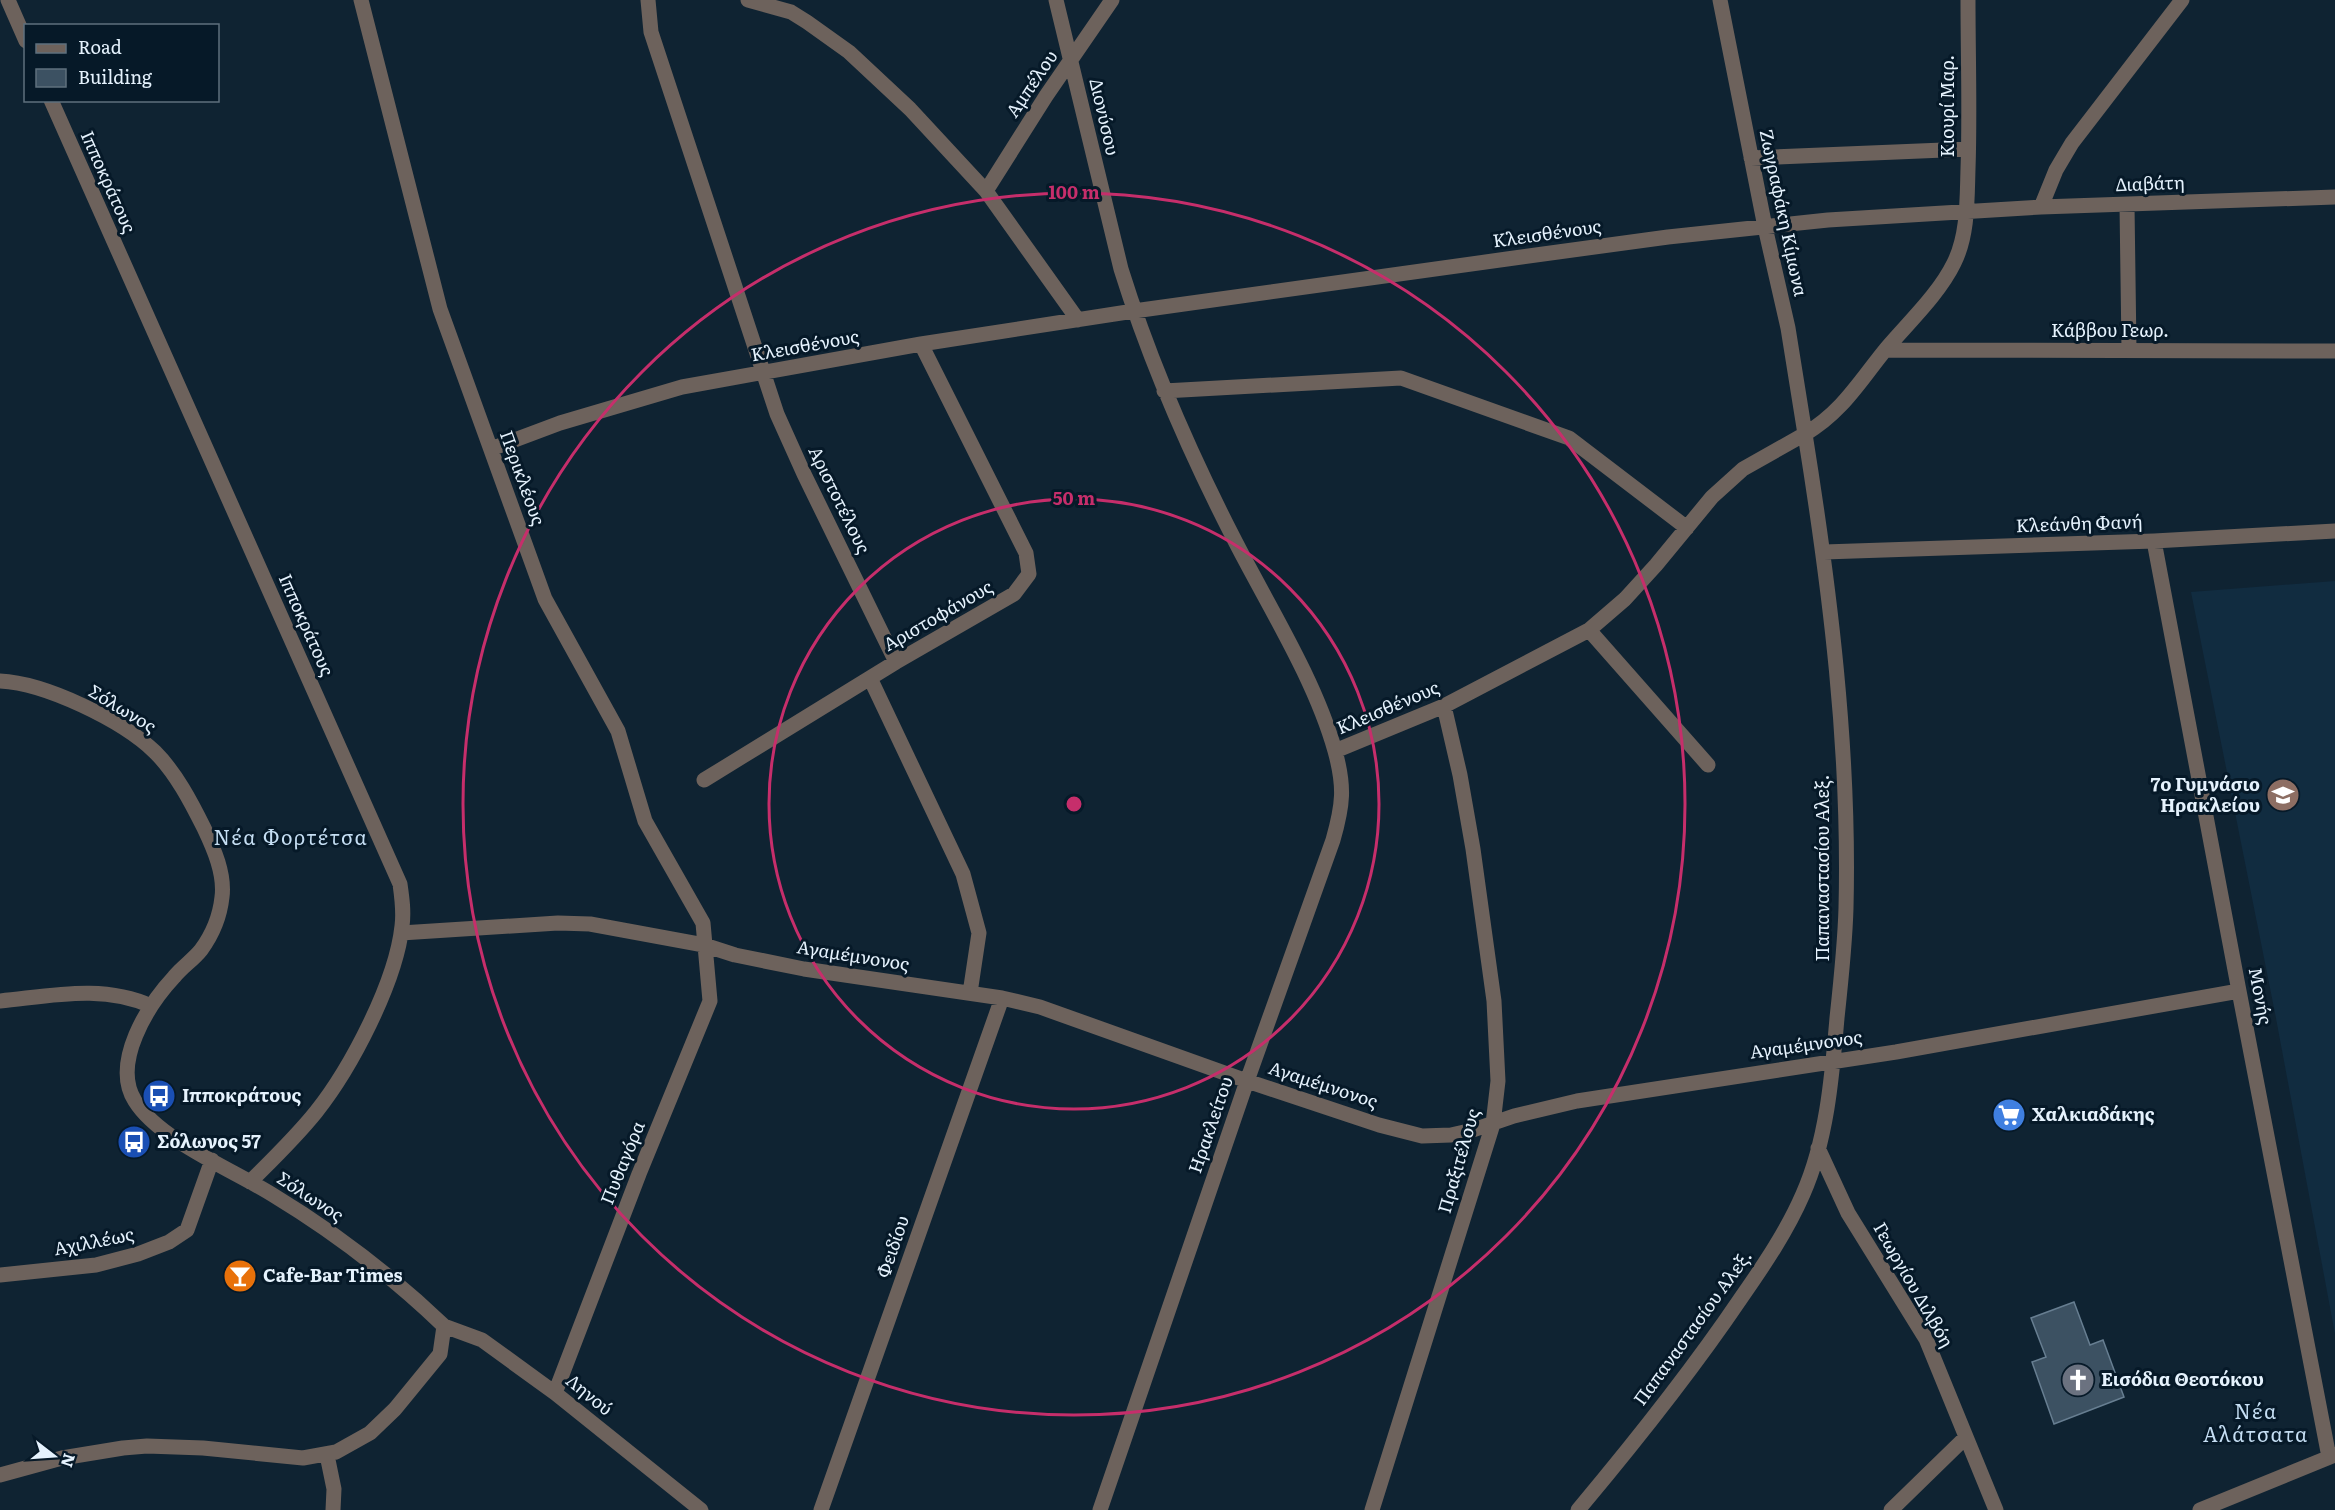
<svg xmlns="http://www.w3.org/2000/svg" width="2335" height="1510" viewBox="0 0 2335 1510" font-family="Literata,serif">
  <rect width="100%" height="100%" fill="#0f2332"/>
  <path fill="#112c40" d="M 2335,581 L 2335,1334 L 2275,1013 L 2191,592 Z"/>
  <path fill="#3c5162" stroke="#677e91" stroke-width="1.5" d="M 2074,1302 L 2090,1345 L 2103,1340 L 2124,1397 L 2054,1424 L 2032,1362 L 2046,1357 L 2031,1318 Z"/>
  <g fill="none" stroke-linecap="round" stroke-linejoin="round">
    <path stroke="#6d625c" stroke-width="15" d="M 8,0 L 26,41
      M 361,0 L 440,309 L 545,599 L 618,731 L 645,821 L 703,923 L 710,1001 L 639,1174 L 555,1393
      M 648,0 L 651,32 L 777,414 L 804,474 L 896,662
      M 748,0 L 791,12 L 807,22 L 849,52 L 910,109 L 986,191 L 1078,320
      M 1056,0 L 1121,269 C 1150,362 1189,451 1233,537 C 1267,604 1315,679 1335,751 C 1345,787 1343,805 1333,840 L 1247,1081 L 1100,1510
      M 51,100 L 400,884 C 402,898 404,912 402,926 C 396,982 351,1068 316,1112 C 296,1137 273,1159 250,1182
      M 1751,158 L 1968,149
      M 986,191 L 1046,96 L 1112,0
      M 2127,205 L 2129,350
      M 2041,207 L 2056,170 L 2072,143 L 2182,0
      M 1885,350 L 2335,351
      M 1164,391 L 1401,378 L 1569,438 L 1687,528
      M 491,449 L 560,423 L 682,387 L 921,344 L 1134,311 L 1507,259 L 1668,237 L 1828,220 L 2041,207 L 2335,197
      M 2154,541 L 2239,991 L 2329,1457
      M 1824,552 L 2154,541 L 2335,531
      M 1589,630 L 1708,765
      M 870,678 L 963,874 L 979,933 L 970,993
      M 0,681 C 45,683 122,720 155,752 C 176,773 191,802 204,828 C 214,849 225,874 222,897 C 220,916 212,935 201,950 C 193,960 182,967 174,977 C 148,1005 111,1063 135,1101 C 159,1140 235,1171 273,1195 C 334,1232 393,1277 444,1326 L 440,1354 L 395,1409 L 370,1433 L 336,1452 L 303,1458 L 203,1448 L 147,1446 L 123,1448 L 62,1458 L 0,1475
      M 1335,751 L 1444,706 L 1589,630 L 1625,599 L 1656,565 L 1712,497 L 1743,469 L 1805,434 L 1788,328 L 1765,227 L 1720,0
      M 704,780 L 896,662 L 1014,594 L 1029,574 L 1026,553 L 921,344
      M 401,933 L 558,923 L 590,924 L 704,945 L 735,955 L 804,969 L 1002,998 L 1040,1007 L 1247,1081 L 1379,1125 L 1422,1136 L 1451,1135 L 1473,1130 L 1514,1116 L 1577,1101 L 1896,1052 L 2239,991
      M 0,1001 C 51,996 103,984 151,1006
      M 1818,1148 L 1848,1213 L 1926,1339 L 1996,1510
      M 0,1275 L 96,1265 L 138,1254 L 169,1242 L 187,1230 L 212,1160
      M 444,1326 L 482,1340 L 555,1393 L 701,1510
      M 327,1455 L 334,1489 L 333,1510
      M 821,1510 L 1002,998
      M 1372,1510 L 1493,1124 L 1498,1081 L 1494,1001 L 1473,849 L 1460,775 L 1444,706
      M 1578,1510 C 1635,1442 1691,1372 1741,1298 C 1764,1265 1787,1231 1803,1194 C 1827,1140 1832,1076 1837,1018 C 1841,981 1845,944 1846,908 C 1850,749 1830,590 1805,434 C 1843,411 1859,382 1886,349 C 1908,323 1939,294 1954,263 C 1968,235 1967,200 1968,169 C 1970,113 1968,56 1968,0
      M 1891,1510 L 1966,1437
      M 2200,1510 L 2335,1455"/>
  </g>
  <g fill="none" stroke="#c62e6b" stroke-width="3">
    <circle cx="1074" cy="804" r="305"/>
    <circle cx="1074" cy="804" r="611"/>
  </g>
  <defs>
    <g id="school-disc" transform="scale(1.725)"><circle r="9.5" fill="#8d6e63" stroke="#061928"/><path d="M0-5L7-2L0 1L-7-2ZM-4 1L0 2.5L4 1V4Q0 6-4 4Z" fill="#fff"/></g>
    <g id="bus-disc" transform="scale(1.725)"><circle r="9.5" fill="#1a4fb4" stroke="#061928"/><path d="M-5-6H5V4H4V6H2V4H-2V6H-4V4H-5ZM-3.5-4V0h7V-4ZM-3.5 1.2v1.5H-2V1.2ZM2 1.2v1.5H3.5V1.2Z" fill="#fff"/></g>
    <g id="supermarket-disc" transform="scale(1.725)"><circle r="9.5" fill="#3f7fe0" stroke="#061928"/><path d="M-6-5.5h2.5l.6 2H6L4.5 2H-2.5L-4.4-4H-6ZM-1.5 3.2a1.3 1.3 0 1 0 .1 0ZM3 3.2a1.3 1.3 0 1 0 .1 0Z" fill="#fff"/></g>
    <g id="bar-disc" transform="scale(1.725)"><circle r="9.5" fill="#e8710a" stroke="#061928"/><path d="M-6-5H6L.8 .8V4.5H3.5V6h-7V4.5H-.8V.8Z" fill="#fff"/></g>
    <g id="church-disc" transform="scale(1.725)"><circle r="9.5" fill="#6b7280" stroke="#061928"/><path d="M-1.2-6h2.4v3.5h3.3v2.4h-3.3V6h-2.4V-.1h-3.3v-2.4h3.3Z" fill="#fff"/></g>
  </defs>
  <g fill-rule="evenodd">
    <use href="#school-disc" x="2283" y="795"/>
    <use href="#bus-disc" x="159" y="1096"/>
    <use href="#supermarket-disc" x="2009" y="1115"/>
    <use href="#bus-disc" x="134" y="1142"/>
    <use href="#bar-disc" x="240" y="1276"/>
    <use href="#church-disc" x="2078" y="1380"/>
  </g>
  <g text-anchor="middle" stroke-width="6" stroke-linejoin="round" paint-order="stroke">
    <g font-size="18" fill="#e5f2fd" stroke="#061928">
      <text transform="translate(1032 84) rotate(-56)" y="6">Αμπέλου</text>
      <text transform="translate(1948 106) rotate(-90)" y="6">Κιουρί Μαρ.</text>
      <text transform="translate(1104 117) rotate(77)" y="6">Διονύσου</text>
      <text transform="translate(108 182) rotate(66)" y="6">Ιπποκράτους</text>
      <text transform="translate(2150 184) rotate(-2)" y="6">Διαβάτη</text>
      <text transform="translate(1783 213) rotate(78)" y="6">Ζωγραφάκη Κίμωνα</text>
      <text transform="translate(1547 234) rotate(-8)" y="6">Κλεισθένους</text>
      <text x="2110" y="337">Κάββου Γεωρ.</text>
      <text transform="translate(805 346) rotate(-10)" y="6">Κλεισθένους</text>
      <text transform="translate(522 478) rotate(70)" y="6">Περικλέους</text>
      <text transform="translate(839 500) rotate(64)" y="6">Αριστοτέλους</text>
      <text transform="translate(2079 524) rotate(-2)" y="6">Κλεάνθη Φανή</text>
      <text transform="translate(938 616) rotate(-30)" y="6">Αριστοφάνους</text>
      <text transform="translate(306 625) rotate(66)" y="6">Ιπποκράτους</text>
      <text transform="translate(1388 708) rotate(-23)" y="6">Κλεισθένους</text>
      <text transform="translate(122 709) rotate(31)" y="6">Σόλωνος</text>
      <text transform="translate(1823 868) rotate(-90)" y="6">Παπαναστασίου Αλεξ.</text>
      <text transform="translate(853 956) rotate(9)" y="6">Αγαμέμνονος</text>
      <text transform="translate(2260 996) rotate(79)" y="6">Μονής</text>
      <text transform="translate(1806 1045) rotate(-8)" y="6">Αγαμέμνονος</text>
      <text transform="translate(1323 1085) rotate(18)" y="6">Αγαμέμνονος</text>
      <text transform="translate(1211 1125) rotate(-71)" y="6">Ηρακλείτου</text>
      <text transform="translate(1459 1161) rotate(-74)" y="6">Πραξιτέλους</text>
      <text transform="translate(623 1163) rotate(-68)" y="6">Πυθαγόρα</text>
      <text transform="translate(310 1197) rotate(33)" y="6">Σόλωνος</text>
      <text transform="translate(94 1242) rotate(-11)" y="6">Αχιλλέως</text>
      <text transform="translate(893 1247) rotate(-71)" y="6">Φειδίου</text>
      <text transform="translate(1913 1285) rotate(60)" y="6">Γεωργίου Διλβόη</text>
      <text transform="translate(1693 1328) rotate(-54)" y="6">Παπαναστασίου Αλεξ.</text>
      <text transform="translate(589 1395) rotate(39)" y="6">Ληνού</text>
    </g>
    <g font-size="18" font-weight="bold" fill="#e5f2fd" stroke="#061928" text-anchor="start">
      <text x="2260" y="791" text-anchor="end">7o Γυμνάσιο<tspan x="2260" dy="21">Ηρακλείου</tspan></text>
      <text x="182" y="1102">Ιπποκράτους</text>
      <text x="2032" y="1121">Χαλκιαδάκης</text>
      <text x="157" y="1148">Σόλωνος 57</text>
      <text x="263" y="1282">Cafe-Bar Times</text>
      <text x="2101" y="1386">Εισόδια Θεοτόκου</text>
    </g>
    <g font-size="20" letter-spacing="1.5" fill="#c5def3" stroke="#061928">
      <text x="291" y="845">Νέα Φορτέτσα</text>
      <text x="2256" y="1419">Νέα<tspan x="2256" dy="23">Αλάτσατα</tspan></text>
    </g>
  </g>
  <circle cx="1074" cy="804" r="9" fill="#c62e6b" stroke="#061928" stroke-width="3"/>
  <g font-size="18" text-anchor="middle" font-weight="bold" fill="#c62e6b" stroke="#061928" stroke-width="6" stroke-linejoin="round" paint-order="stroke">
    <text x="1074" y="199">100 m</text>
    <text x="1074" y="505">50 m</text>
  </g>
  <rect x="24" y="24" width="195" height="78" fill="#061928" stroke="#5f707d" stroke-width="1.5"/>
  <rect x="36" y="44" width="30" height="9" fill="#6d625c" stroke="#5f707d" stroke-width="1.5"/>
  <text x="78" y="54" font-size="18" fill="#e5f2fd">Road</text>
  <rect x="36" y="69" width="30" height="18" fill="#3c5162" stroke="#5f707d" stroke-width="1.5"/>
  <text x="78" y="84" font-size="18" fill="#e5f2fd">Building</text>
  <g transform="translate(54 1456) rotate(107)" stroke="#061928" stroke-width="4.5" paint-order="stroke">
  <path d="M0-4.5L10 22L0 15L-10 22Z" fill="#e5f2fd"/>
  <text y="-9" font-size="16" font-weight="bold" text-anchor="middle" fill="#e5f2fd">N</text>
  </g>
</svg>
